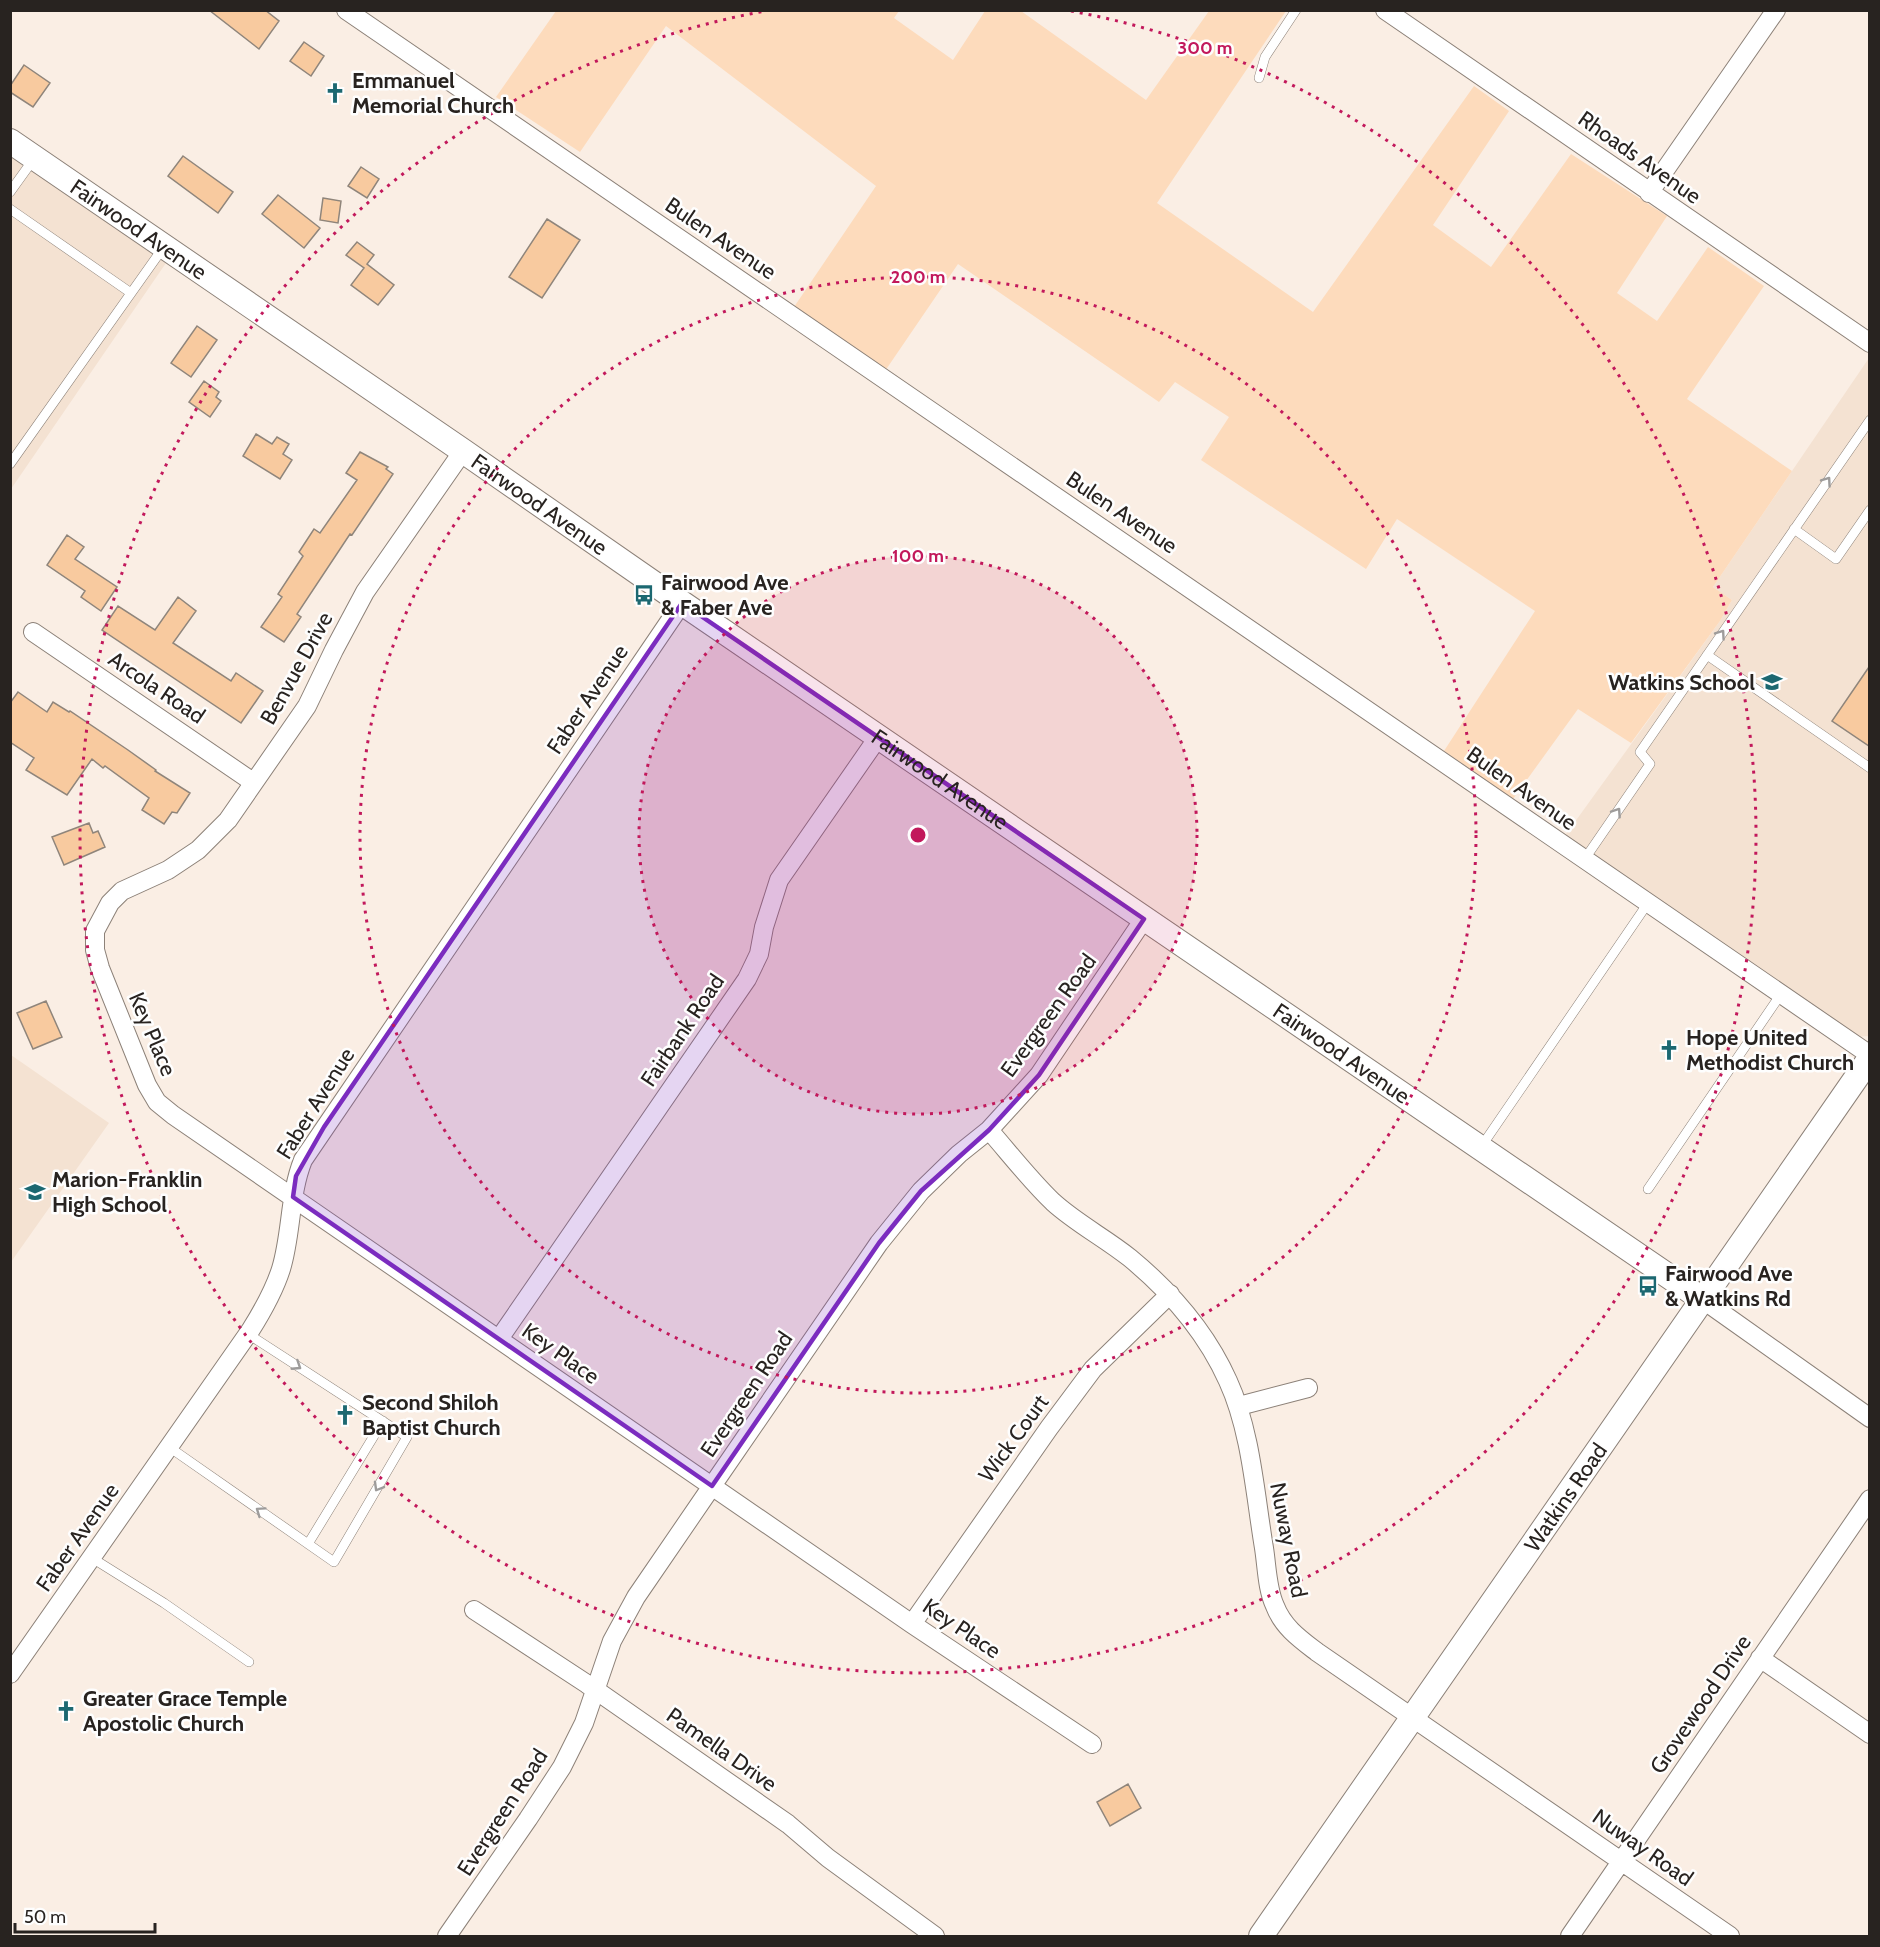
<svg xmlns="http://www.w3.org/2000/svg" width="1880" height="1947" viewBox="0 0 1880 1947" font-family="Cabin,sans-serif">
  <rect width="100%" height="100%" fill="#faeee4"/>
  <path fill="#f4e2d2" d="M 11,156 L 166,263 L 11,489 Z
    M 1869,358 L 1869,1036 L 1855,1037 L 1564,837 L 1720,621 L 1732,600 L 1713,587 Z
    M 11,1055 L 109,1123 L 11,1262 Z"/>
  <path fill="#fddbbc" d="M 556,11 L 899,11 L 894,18 L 953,60 L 985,11 L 1021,11 L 1146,100 L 1209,11 L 1286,11 L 1157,203 L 1313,312 L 1474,86 L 1509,111 L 1433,225 L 1491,267 L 1571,154 L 1667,216 L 1617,293 L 1657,321 L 1708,247 L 1764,286 L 1687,399 L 1792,471 L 1713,587 L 1732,600 L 1720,621 L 1631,743 L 1578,709 L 1513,799 L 1444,751 L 1535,611 L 1397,519 L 1366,569 L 1201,460 L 1229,417 L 1175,382 L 1159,402 L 958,264 L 885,371 L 794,307 L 876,186 L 666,26 L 580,152 L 496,97 Z"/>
  <path fill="#f8ca9f" stroke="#8f857b" stroke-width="1.5" d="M 209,10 L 265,10 L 279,21 L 259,49 Z
    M 304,42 L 324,56 L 311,76 L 290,61 Z
    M 24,65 L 50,83 L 33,107 L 10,92 L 10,86 Z
    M 183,156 L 233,192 L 218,213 L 168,176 Z
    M 361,167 L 379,179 L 367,198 L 348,186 Z
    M 278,195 L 320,228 L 304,248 L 262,214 Z
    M 323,198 L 341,201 L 338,223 L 320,220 Z
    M 547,219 L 580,240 L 542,298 L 509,277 Z
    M 357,242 L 374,255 L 367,264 L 394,285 L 378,305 L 351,285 L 364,268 L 346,255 Z
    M 197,326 L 217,340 L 191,377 L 171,363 Z
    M 204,381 L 219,392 L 216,397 L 221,401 L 210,417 L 189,402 Z
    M 256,434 L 272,444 L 277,437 L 289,444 L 283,454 L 292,460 L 280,479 L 243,456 Z
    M 360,452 L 388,467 L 386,469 L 393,474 L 352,535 L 350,534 L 297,614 L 301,617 L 284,642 L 261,627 L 282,597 L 278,594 L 303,556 L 299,552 L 314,529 L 320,533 L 357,480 L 346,473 Z
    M 67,535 L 84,547 L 75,559 L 117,587 L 101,611 L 81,597 L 85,591 L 47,565 Z
    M 178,597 L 196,611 L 173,643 L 231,681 L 236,673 L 263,691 L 241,723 L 102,630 L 118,606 L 155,630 Z
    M 1869,667 L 1869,746 L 1832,721 Z
    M 18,692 L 47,712 L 53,702 L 69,712 L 70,711 L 128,750 L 156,770 L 155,771 L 190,793 L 177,813 L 172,812 L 164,824 L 142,810 L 149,798 L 105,766 L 103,768 L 92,759 L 67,795 L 26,770 L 34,758 L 10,742 L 10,703 Z
    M 89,823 L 93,833 L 98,831 L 105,847 L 64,865 L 52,837 Z
    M 46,1001 L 62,1037 L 33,1049 L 17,1013 Z
    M 1128,1784 L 1141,1808 L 1110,1826 L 1097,1802 Z"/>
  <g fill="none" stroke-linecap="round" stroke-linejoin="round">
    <g stroke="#8c8178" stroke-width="10">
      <path id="lane" d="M 1259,78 L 1265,57 L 1296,10
        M 10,192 L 33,160
        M 10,209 L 131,293
        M 10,464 L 163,248
        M 1794,529 L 1836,559 L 1870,510
        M 1707,655 L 1870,768
        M 1584,860 L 1650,764 L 1640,752 L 1870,420
        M 1481,1147 L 1648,903
        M 1648,1189 L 1781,994
        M 169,1447 L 334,1562 L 407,1437 L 248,1334
        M 308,1544 L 383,1421
        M 92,1558 L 164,1603 L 249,1662"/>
    </g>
    <g stroke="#8c8178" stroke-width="20">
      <path id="street" d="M 346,10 L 1870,1055
        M 1385,10 L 1870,343
        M 1649,193 L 1776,10
        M 463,451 L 365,592 L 334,650 L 307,706 L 228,820 L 198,850 L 168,870 L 122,891 L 110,903 L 95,931 L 95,950 L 100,968 L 147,1085 L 157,1102 L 173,1115 L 912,1624 L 1092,1744
        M 33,632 L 253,782
        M 989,1130 C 1010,1154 1030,1180 1053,1202 C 1076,1223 1105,1238 1130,1258 C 1170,1291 1206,1332 1228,1381 C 1251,1431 1255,1494 1264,1548 C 1267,1567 1267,1589 1275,1606 C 1283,1627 1300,1639 1317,1652 L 1730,1936
        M 1702,1299 L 1870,1418
        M 499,1339 L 747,979 L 759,954 L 764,927 L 779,880 L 879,736
        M 1239,1406 L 1308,1388
        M 474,1610 L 587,1684 L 788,1824 L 828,1858 L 935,1936
        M 912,1624 L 1049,1428 L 1093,1369 L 1170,1294
        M 1760,1658 L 1870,1734
        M 10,1674 L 250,1331 C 262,1312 274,1291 281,1269 C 292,1233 289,1195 303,1160 L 682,603
        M 447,1936 L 528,1819 L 562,1767 L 584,1723 L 612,1641 L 636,1597 L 712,1486 L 879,1243 L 921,1191 L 959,1154 L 989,1130 L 1039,1075 L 1144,919
        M 1570,1936 L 1870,1499"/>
    </g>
    <g stroke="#8c8178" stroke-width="26">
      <g id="secondary">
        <path id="s1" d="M 10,141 L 463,451 L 682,603 L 1702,1299"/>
        <path id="s2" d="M 1261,1936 L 1870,1058"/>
      </g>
    </g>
    <use href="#lane" stroke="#fff" stroke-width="9"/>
    <use href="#street" stroke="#fff" stroke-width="18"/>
    <use href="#secondary" stroke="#fff" stroke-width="24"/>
  </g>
  <defs><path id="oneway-chevron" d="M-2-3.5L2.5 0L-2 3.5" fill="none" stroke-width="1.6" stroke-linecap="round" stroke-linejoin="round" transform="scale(1.5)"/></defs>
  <g stroke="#9e9c9b">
    <use href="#oneway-chevron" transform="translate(1827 481) rotate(-55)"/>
    <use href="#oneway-chevron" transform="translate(1721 634) rotate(-55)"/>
    <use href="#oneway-chevron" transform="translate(1617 812) rotate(-56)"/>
    <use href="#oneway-chevron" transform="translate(297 1366) rotate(33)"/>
    <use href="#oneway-chevron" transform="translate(378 1487) rotate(120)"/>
    <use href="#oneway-chevron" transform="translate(260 1511) rotate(-145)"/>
  </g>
  <path fill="#7b2cbf" fill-opacity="0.2" stroke="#7b2cbf" stroke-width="4.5" stroke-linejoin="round" d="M 682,603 L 1144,919 L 1039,1075 L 989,1130 L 921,1191 L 879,1243 L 712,1486 L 293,1197 L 296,1176 L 324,1127 Z"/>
  <circle cx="918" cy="835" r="279" fill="#c2185b" fill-opacity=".12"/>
  <g fill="none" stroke="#c2185b" stroke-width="3" stroke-dasharray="3 6">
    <circle cx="918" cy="835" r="279"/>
    <circle cx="918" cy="835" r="558"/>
    <path d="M1071 11A838 838 0 1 1 765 11"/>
  </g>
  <defs>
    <g id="church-bare" transform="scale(1.62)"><path d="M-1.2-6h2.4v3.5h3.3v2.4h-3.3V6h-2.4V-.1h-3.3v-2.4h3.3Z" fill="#1c6871" stroke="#fefefe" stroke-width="2.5" paint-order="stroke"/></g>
    <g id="bus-bare" transform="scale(1.62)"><path d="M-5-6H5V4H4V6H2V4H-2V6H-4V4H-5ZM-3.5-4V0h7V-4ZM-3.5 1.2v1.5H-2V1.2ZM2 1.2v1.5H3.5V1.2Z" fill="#1c6871" stroke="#fefefe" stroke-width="2.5" paint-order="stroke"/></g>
    <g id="school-bare" transform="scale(1.62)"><path d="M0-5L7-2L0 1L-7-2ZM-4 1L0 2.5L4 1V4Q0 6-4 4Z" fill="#1c6871" stroke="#fefefe" stroke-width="2.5" paint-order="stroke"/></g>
  </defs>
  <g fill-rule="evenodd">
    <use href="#church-bare" x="335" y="93"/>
    <use href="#bus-bare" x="644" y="595"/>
    <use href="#school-bare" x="1772" y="682"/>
    <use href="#church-bare" x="1669" y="1050"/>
    <use href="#school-bare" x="35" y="1192"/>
    <use href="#bus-bare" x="1648" y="1286"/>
    <use href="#church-bare" x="345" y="1415"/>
    <use href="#church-bare" x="66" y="1711"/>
  </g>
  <g text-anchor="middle" stroke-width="5" stroke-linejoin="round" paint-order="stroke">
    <g font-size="22" font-weight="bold" fill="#282320" stroke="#fefefe" text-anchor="start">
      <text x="352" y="88">Emmanuel<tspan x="352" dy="25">Memorial Church</tspan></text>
      <text x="661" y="590">Fairwood Ave<tspan x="661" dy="25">&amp; Faber Ave</tspan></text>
      <text x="1755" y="690" text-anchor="end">Watkins School</text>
      <text x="1686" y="1045">Hope United<tspan x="1686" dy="25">Methodist Church</tspan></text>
      <text x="52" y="1187">Marion-Franklin<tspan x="52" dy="25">High School</tspan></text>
      <text x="1665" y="1281">Fairwood Ave<tspan x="1665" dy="25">&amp; Watkins Rd</tspan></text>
      <text x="362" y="1410">Second Shiloh<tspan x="362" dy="25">Baptist Church</tspan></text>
      <text x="83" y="1706">Greater Grace Temple<tspan x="83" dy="25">Apostolic Church</tspan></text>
    </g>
    <g font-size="22" fill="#282320" stroke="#fefefe">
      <text transform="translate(1640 157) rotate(35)" y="8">Rhoads Avenue</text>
      <text dy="8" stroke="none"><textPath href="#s1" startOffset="156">Fairwood Avenue</textPath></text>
      <text transform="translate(721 238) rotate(34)" y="8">Bulen Avenue</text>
      <text dy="8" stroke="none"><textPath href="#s1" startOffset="642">Fairwood Avenue</textPath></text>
      <text transform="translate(1122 512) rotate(34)" y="8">Bulen Avenue</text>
      <text transform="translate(296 668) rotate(-61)" y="8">Benvue Drive</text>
      <text transform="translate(157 687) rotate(34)" y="8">Arcola Road</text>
      <text transform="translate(587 699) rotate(-56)" y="8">Faber Avenue</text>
      <text dy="8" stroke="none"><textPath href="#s1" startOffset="1128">Fairwood Avenue</textPath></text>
      <text transform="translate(1522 788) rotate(35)" y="8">Bulen Avenue</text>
      <text transform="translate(1048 1015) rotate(-54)" y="8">Evergreen Road</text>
      <text transform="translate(682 1030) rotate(-56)" y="8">Fairbank Road</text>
      <text transform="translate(153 1034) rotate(67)" y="8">Key Place</text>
      <text dy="8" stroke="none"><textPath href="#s1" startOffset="1614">Fairwood Avenue</textPath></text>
      <text transform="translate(315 1103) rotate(-58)" y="8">Faber Avenue</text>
      <text transform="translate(561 1353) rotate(35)" y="8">Key Place</text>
      <text transform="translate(746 1394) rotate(-56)" y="8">Evergreen Road</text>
      <text transform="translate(1013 1438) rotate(-54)" y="8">Wick Court</text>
      <text dy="8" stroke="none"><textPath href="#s2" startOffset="534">Watkins Road</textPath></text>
      <text transform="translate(77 1537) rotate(-55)" y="8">Faber Avenue</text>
      <text transform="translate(1289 1540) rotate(79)" y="8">Nuway Road</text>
      <text transform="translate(962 1628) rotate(34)" y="8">Key Place</text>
      <text transform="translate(1700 1704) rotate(-56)" y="8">Grovewood Drive</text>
      <text transform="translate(722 1749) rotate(35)" y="8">Pamella Drive</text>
      <text transform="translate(502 1812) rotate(-57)" y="8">Evergreen Road</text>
      <text transform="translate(1643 1847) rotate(35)" y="8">Nuway Road</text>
    </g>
  </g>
  <circle cx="918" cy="835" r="9" fill="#c2185b" stroke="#fefefe" stroke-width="3"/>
  <g font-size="18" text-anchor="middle" font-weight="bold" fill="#c2185b" stroke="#fefefe" stroke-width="5" stroke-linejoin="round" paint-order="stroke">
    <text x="1205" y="54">300 m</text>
    <text x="918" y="283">200 m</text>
    <text x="918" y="562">100 m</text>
  </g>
  <rect width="1880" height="1947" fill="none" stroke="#282320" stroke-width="24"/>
  <path d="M15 1923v9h140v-9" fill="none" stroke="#282320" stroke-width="3"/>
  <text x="24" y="1923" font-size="18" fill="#282320" stroke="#fefefe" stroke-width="4.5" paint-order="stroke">50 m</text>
</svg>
